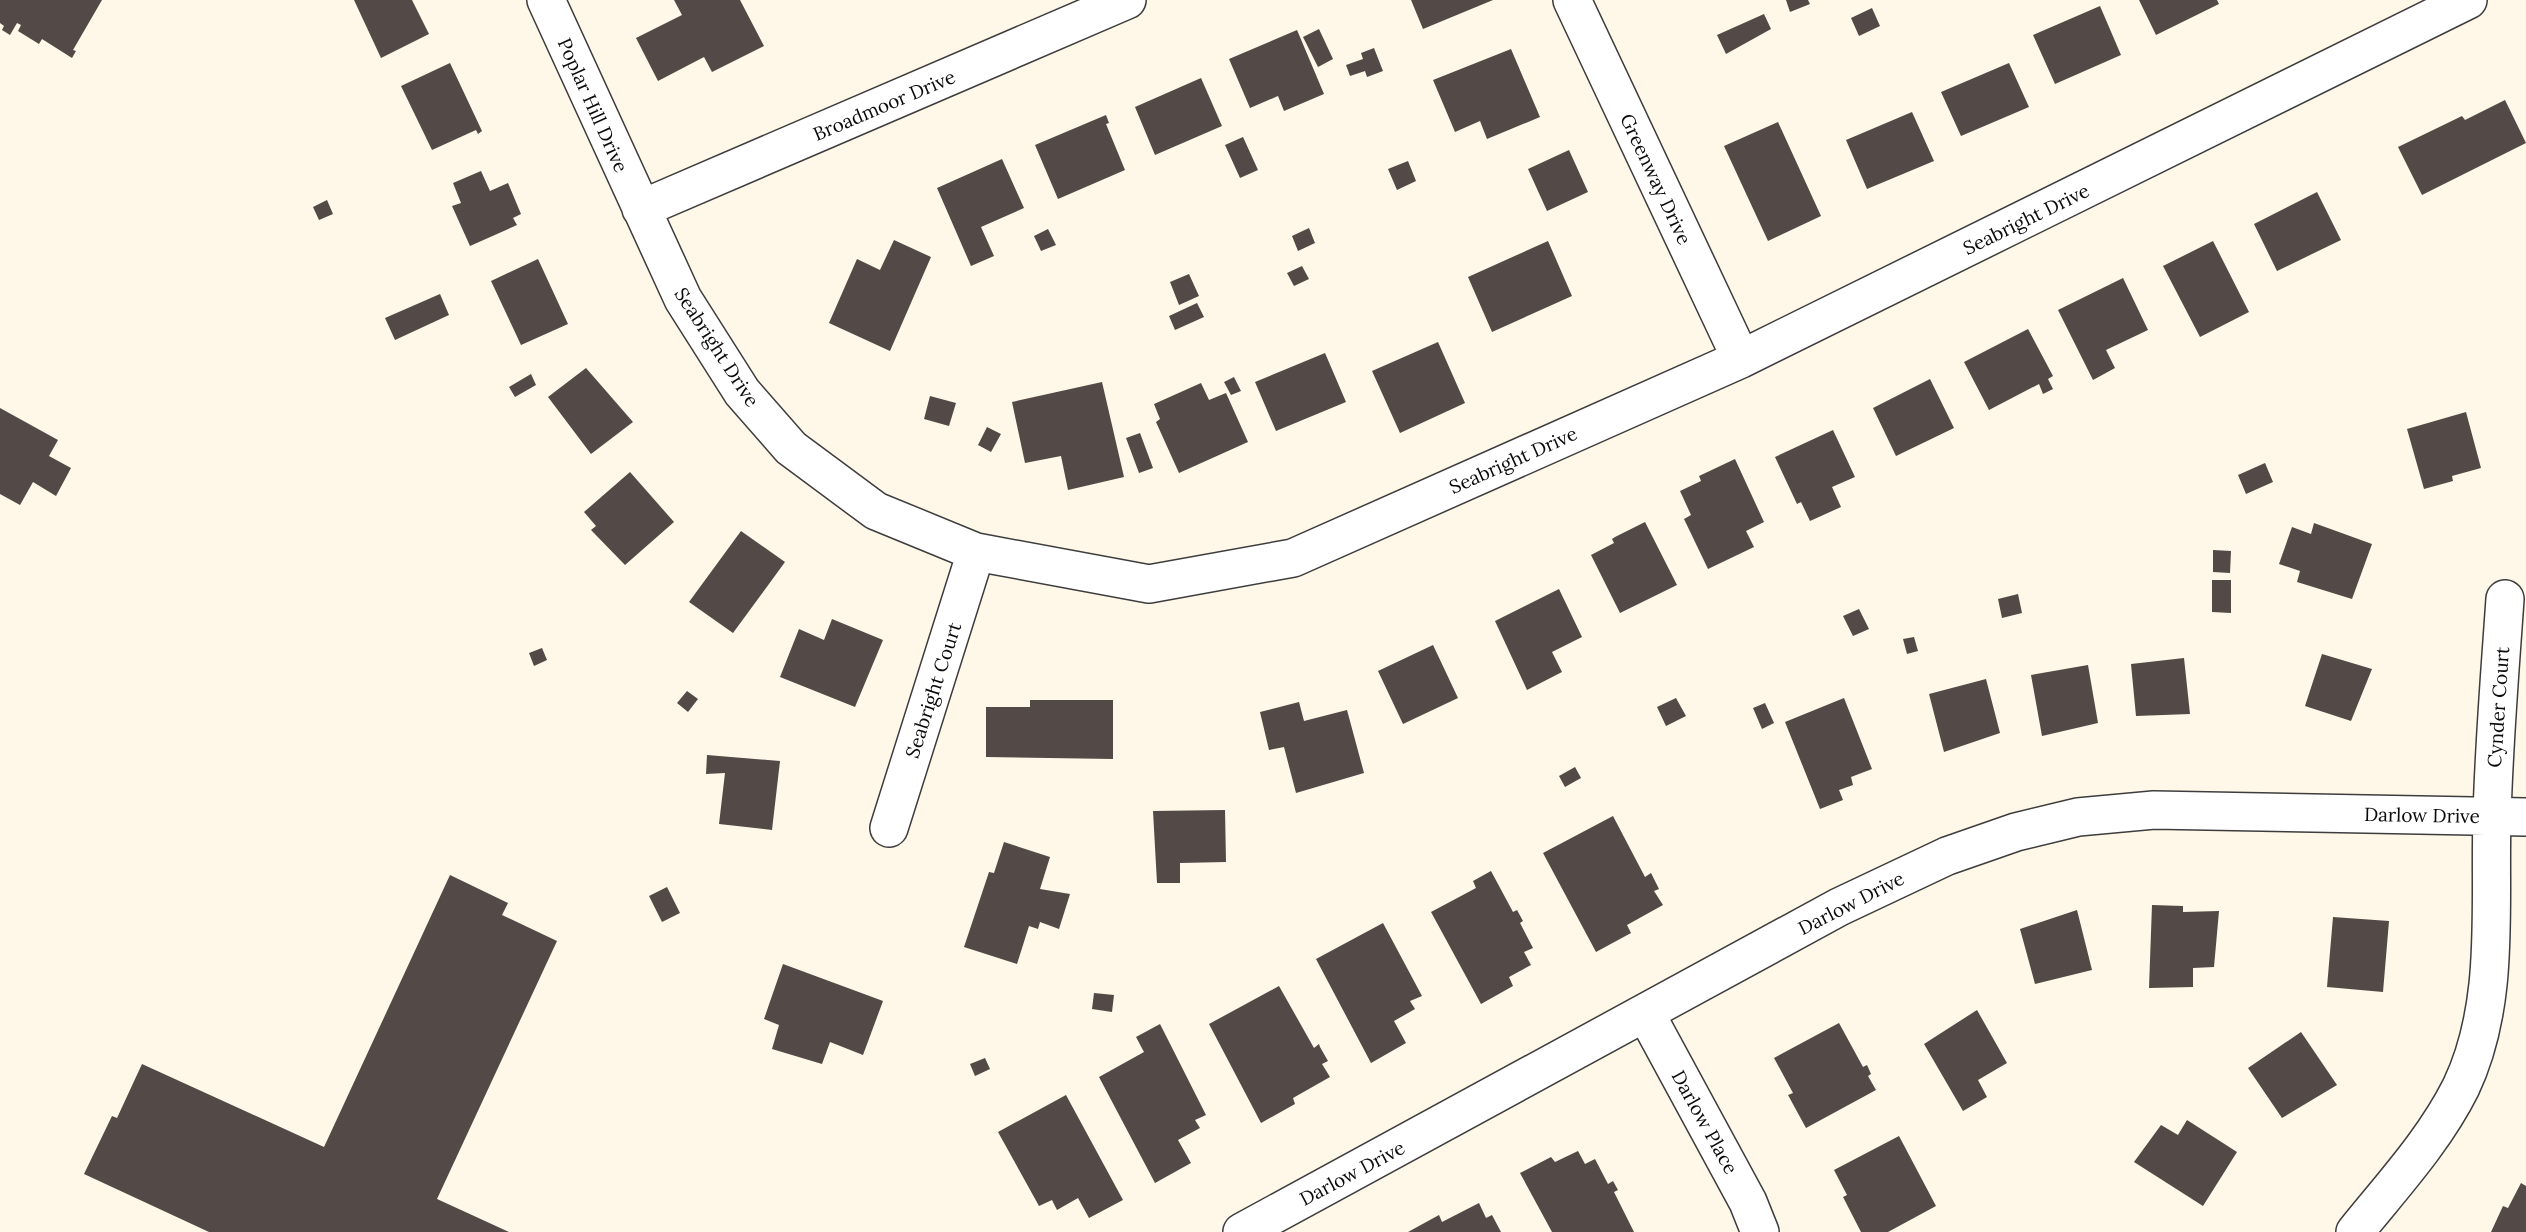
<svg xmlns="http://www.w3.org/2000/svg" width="2526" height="1232" viewBox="0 0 2526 1232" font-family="Lora,serif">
  <rect width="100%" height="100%" fill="#fff7e7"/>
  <path fill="#534946" d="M 0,0 L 102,0 L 73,50 L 76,51 L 72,58 L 42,39 L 39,44 L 18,31 L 21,25 L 17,23 L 10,35 L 2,30 L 4,26 L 0,23 Z
    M 354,0 L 412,0 L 429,34 L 381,58 Z
    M 674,0 L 740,0 L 764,46 L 712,72 L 704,57 L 658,81 L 636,38 L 682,15 Z
    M 1411,0 L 1493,0 L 1423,29 Z
    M 1786,0 L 1808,0 L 1810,4 L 1790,12 Z
    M 2139,0 L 2217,0 L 2219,4 L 2156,35 Z
    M 2100,6 L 2121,55 L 2055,84 L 2033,35 Z
    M 1872,8 L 1880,26 L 1859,36 L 1851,18 Z
    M 1764,14 L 1771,29 L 1726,54 L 1717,35 Z
    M 1319,29 L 1333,59 L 1318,67 L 1303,37 Z
    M 1297,30 L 1324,94 L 1284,111 L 1278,96 L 1250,108 L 1229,59 Z
    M 1374,48 L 1383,71 L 1367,77 L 1365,71 L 1350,76 L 1346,65 L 1363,59 L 1361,53 Z
    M 1511,49 L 1540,117 L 1487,139 L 1480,121 L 1455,132 L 1433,80 Z
    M 450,63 L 482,131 L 478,134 L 476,130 L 432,150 L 401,86 Z
    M 2009,63 L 2029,107 L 1961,136 L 1941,92 Z
    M 1201,78 L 1222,126 L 1155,155 L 1135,107 Z
    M 2505,100 L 2526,143 L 2422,195 L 2398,147 L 2462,116 L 2465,120 Z
    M 1912,112 L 1934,161 L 1867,189 L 1846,140 Z
    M 1106,115 L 1109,123 L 1106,124 L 1125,170 L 1058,199 L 1035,145 Z
    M 1778,122 L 1821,216 L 1768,241 L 1724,146 Z
    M 1243,137 L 1258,170 L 1240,178 L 1225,145 Z
    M 1569,150 L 1588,192 L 1547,211 L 1528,169 Z
    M 1002,159 L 1024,208 L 981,227 L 994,256 L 971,266 L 937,188 Z
    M 1408,161 L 1416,181 L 1397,190 L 1388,169 Z
    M 481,171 L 490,191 L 508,183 L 521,214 L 513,218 L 517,225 L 470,246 L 452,206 L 461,203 L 453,183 Z
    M 2317,192 L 2341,240 L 2277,271 L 2254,224 Z
    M 327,200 L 333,214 L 319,220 L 313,207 Z
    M 1309,228 L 1315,243 L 1298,251 L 1292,236 Z
    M 1048,229 L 1056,245 L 1041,251 L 1034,236 Z
    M 894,240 L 931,257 L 890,351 L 829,323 L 857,259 L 880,270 Z
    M 1548,241 L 1572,296 L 1492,332 L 1468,277 Z
    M 2213,241 L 2249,312 L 2200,337 L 2163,266 Z
    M 538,259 L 568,324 L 521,345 L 491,281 Z
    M 1302,266 L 1309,279 L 1294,286 L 1287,273 Z
    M 1189,274 L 1199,296 L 1179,305 L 1170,282 Z
    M 2123,278 L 2148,330 L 2106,350 L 2115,368 L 2093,380 L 2058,310 Z
    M 440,294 L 449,315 L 395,340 L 385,318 Z
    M 1197,303 L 1204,317 L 1175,330 L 1169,316 Z
    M 2028,329 L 2053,376 L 2048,379 L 2053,389 L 2043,394 L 2039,384 L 1989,410 L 1964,362 Z
    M 1438,342 L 1465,403 L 1400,433 L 1372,371 Z
    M 1325,353 L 1346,402 L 1276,431 L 1255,382 Z
    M 586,368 L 633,422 L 591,454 L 548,397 Z
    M 531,374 L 536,385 L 515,397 L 509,387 Z
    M 1234,377 L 1241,391 L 1231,395 L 1224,382 Z
    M 1930,379 L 1954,428 L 1896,456 L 1873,408 Z
    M 1102,382 L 1124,477 L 1068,490 L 1061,456 L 1025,463 L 1012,402 Z
    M 1201,383 L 1209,400 L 1226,393 L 1248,442 L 1179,473 L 1156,422 L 1160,419 L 1154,404 Z
    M 930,396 L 956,403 L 949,426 L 924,419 Z
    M 0,408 L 58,440 L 49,456 L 71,468 L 56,496 L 33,482 L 20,505 L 0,494 Z
    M 2466,412 L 2481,468 L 2452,476 L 2453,481 L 2424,489 L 2407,429 Z
    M 987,427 L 1001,434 L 991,452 L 978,445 Z
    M 1833,430 L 1855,477 L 1832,487 L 1841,507 L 1810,521 L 1801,502 L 1797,504 L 1775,457 Z
    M 1140,433 L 1153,468 L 1139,473 L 1126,438 Z
    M 1735,459 L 1764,522 L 1746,531 L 1754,547 L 1708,569 L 1684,519 L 1691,515 L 1680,491 L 1701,481 L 1699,476 Z
    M 2265,463 L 2273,482 L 2246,494 L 2238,475 Z
    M 630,472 L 674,522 L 625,565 L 591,530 L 596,526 L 584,512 Z
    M 1645,522 L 1677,585 L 1620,613 L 1591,555 L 1614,543 L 1612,539 L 1615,537 Z
    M 2314,523 L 2372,544 L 2352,599 L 2297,582 L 2300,571 L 2279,564 L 2292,527 L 2311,534 Z
    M 741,531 L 785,562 L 733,633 L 689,602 Z
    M 2213,550 L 2231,551 L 2230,573 L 2213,572 Z
    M 2212,580 L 2231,580 L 2231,613 L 2212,612 Z
    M 1559,589 L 1582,637 L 1552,652 L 1562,672 L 1527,690 L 1495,621 Z
    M 2018,594 L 2022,613 L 2002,618 L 1998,599 Z
    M 1859,609 L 1869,629 L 1853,636 L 1843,616 Z
    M 832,619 L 883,640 L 855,707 L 780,677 L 799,629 L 824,640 Z
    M 1914,637 L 1918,651 L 1907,654 L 1903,639 Z
    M 1433,645 L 1458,698 L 1403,724 L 1378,671 Z
    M 542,648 L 547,660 L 534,666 L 529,653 Z
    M 2322,654 L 2372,669 L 2351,721 L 2305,706 Z
    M 2184,658 L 2190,714 L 2136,716 L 2131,664 Z
    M 2088,665 L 2098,723 L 2042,736 L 2031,675 Z
    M 1986,679 L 2000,733 L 1944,752 L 1929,694 Z
    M 687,691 L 698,699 L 688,712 L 677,703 Z
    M 1676,698 L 1686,716 L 1666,726 L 1657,707 Z
    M 1844,698 L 1872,769 L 1851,777 L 1853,785 L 1839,790 L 1843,800 L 1820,809 L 1785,722 Z
    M 1030,700 L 1113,700 L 1113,759 L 986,757 L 986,707 L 1030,707 Z
    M 1299,702 L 1304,721 L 1347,710 L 1364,773 L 1296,793 L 1284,747 L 1269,750 L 1260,712 Z
    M 1765,703 L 1774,723 L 1762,729 L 1753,708 Z
    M 707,755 L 780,761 L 772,830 L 719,824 L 725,773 L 706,774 Z
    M 1575,767 L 1581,778 L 1565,787 L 1559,776 Z
    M 1225,810 L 1226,862 L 1180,863 L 1180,883 L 1157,883 L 1153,811 Z
    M 1613,816 L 1645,877 L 1651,873 L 1659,889 L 1654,891 L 1663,905 L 1627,925 L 1631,933 L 1596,952 L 1543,853 Z
    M 1004,842 L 1050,857 L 1040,889 L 1070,894 L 1059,929 L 1040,922 L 1038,929 L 1029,926 L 1017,964 L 964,947 L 989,872 L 994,873 Z
    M 1491,871 L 1513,912 L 1517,910 L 1523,921 L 1520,923 L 1533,948 L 1524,952 L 1531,965 L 1509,977 L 1513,986 L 1481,1004 L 1431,912 L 1476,888 L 1473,881 Z
    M 450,875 L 508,903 L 502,915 L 557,941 L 437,1199 L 509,1232 L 209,1232 L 84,1174 L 112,1116 L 117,1118 L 142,1064 L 324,1147 Z
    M 667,887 L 680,913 L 662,922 L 649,896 Z
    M 2152,905 L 2183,906 L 2183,912 L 2219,911 L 2214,967 L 2193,968 L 2193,987 L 2149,988 Z
    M 2077,910 L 2092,970 L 2035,984 L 2020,929 Z
    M 2333,917 L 2389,921 L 2383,992 L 2327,987 Z
    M 1383,923 L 1422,996 L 1410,1001 L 1415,1009 L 1394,1021 L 1406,1043 L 1371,1063 L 1316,959 Z
    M 783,964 L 883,1001 L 863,1055 L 830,1042 L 822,1064 L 772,1049 L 779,1025 L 764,1019 Z
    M 1279,986 L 1314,1048 L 1319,1044 L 1320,1047 L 1328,1061 L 1322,1064 L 1330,1077 L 1293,1098 L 1295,1104 L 1261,1123 L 1209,1024 Z
    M 1094,993 L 1114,995 L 1112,1012 L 1092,1009 Z
    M 1977,1010 L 2007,1063 L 1978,1080 L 1987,1097 L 1963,1111 L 1924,1044 Z
    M 1839,1023 L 1863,1067 L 1867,1065 L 1871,1074 L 1868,1076 L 1876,1090 L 1806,1128 L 1788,1095 L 1793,1093 L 1774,1058 Z
    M 1160,1024 L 1206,1115 L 1195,1120 L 1200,1128 L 1178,1140 L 1191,1163 L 1155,1183 L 1099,1077 L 1144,1052 L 1136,1037 Z
    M 2301,1032 L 2337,1085 L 2282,1118 L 2248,1068 Z
    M 985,1058 L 990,1069 L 975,1076 L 970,1064 Z
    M 1066,1095 L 1123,1200 L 1089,1218 L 1078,1198 L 1057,1210 L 1052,1200 L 1039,1206 L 998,1132 Z
    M 2187,1120 L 2237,1152 L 2203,1206 L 2134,1162 L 2161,1125 L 2178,1135 Z
    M 1899,1136 L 1936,1206 L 1888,1232 L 1861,1232 L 1843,1197 L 1847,1195 L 1834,1170 Z
    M 1578,1151 L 1585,1164 L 1595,1159 L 1608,1184 L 1613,1181 L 1618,1190 L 1614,1192 L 1634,1232 L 1552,1232 L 1520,1173 L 1551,1157 L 1555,1162 Z
    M 2521,1183 L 2526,1186 L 2526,1232 L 2491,1232 L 2503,1206 L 2508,1208 Z
    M 1479,1203 L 1486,1218 L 1492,1215 L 1501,1232 L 1408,1232 L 1439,1215 L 1442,1222 Z"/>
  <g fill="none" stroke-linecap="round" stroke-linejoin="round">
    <g stroke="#3d3d3d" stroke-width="40">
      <path id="street" d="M 546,0 L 683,299 L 742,392 L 791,448 L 876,511 L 976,552 L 1149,584 L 1293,558 L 1741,359 L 2468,0
        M 1572,0 L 1741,359
        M 641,209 L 1127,0
        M 889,828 L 976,552
        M 1646,1014 L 1748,1202 L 1760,1232
        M 1242,1232 L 1839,907 L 1947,856 L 2016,832 L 2078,817 L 2154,810 L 2526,817
        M 2355,1232 C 2392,1186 2434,1141 2461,1087 C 2501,1003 2489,906 2492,816 C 2494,743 2500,671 2505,599"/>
    </g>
    <use href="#street" stroke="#fff" stroke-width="37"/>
  </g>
  <g text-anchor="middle" stroke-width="7" stroke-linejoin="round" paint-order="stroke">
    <g font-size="19" fill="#0a0a0a" stroke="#fff">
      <text transform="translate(593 105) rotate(66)" y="7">Poplar Hill Drive</text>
      <text transform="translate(884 105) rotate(-23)" y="7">Broadmoor Drive</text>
      <text transform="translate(1656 179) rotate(65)" y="7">Greenway Drive</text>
      <text transform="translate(2026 219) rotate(-26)" y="7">Seabright Drive</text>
      <text transform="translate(717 347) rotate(57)" y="7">Seabright Drive</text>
      <text transform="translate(1513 460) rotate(-24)" y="7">Seabright Drive</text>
      <text transform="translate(933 690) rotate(-72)" y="7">Seabright Court</text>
      <text transform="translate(2498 707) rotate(-86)" y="7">Cynder Court</text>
      <text transform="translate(2422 815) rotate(1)" y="7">Darlow Drive</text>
      <text transform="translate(1851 903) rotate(-27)" y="7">Darlow Drive</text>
      <text transform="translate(1705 1122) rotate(61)" y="7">Darlow Place</text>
      <text transform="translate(1352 1173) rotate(-28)" y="7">Darlow Drive</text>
    </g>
  </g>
</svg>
